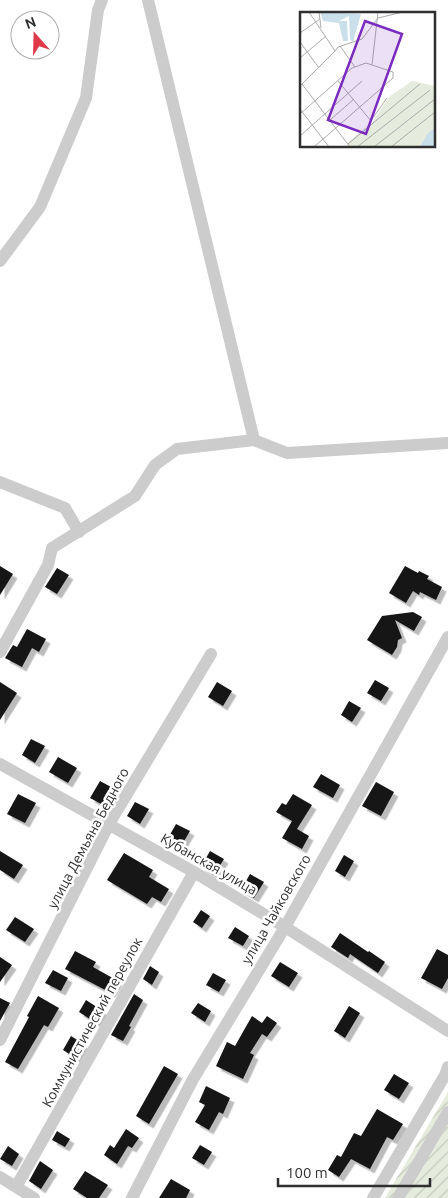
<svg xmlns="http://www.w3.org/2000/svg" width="448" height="1198" viewBox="0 0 448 1198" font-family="Ubuntu,sans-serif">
  <defs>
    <pattern id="garden-furrows" width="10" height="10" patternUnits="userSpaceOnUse" patternTransform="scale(1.25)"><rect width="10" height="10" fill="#e5ebdd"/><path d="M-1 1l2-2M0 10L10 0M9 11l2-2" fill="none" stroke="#c5cabe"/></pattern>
    <filter id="shadow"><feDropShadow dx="4.5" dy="4.5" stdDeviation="0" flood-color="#0004"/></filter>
  </defs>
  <rect width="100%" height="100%" fill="#fff"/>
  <path fill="url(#garden-furrows)" d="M 448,1092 L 448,1198 L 385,1198 Z"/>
  <path fill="#161616" filter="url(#shadow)" d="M 0,566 L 13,574 L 0,595 Z
    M 405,566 L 418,573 L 419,571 L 429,576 L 427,579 L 442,587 L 436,600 L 420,592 L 419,595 L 413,591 L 406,603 L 389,593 Z
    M 57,568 L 69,575 L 57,594 L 45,587 Z
    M 413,612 L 422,617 L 414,631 L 395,620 L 402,638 L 398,640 L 397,647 L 392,655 L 367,640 L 382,616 Z
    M 27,629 L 46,639 L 39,652 L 32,648 L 22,667 L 5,658 L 13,645 L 17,647 Z
    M 375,680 L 389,688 L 381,701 L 367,693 Z
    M 0,682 L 17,693 L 0,720 Z
    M 217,682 L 232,691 L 223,706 L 208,697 Z
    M 349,701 L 361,708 L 352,722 L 341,715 Z
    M 31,739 L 45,746 L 35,763 L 22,755 Z
    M 58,757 L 77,768 L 68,783 L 49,772 Z
    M 321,774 L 340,785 L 333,798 L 313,787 Z
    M 100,781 L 113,788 L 103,805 L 90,798 Z
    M 376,782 L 394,792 L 381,816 L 362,806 Z
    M 18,794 L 36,803 L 25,823 L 7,814 Z
    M 293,794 L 312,805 L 297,829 L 309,836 L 302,849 L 282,838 L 292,821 L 276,812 L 282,803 L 286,805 Z
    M 135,802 L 149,809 L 140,824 L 127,816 Z
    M 176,824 L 190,831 L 180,848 L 167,840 Z
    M 0,851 L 23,865 L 14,879 L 0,870 Z
    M 210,851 L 224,859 L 214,875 L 201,867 Z
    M 124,853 L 153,870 L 149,877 L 169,889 L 161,902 L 152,897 L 147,904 L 107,880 Z
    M 344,855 L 354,861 L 345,877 L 335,871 Z
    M 250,874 L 264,882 L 254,898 L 241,890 Z
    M 201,910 L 210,916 L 202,928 L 193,922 Z
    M 15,917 L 34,929 L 25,942 L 6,930 Z
    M 235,927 L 249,936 L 243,946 L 228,938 Z
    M 340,933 L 368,952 L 369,951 L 385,962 L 378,973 L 350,954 L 348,958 L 331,947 Z
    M 437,949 L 448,955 L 448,978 L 442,989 L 421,978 Z
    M 75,951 L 96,962 L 93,967 L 118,981 L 111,993 L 65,969 Z
    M 0,957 L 12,965 L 0,982 Z
    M 280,962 L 298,973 L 289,987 L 271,976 Z
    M 150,966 L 159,972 L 152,985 L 143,979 Z
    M 53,970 L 68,978 L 61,991 L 45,983 Z
    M 213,973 L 226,980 L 219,992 L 206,985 Z
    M 134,994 L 143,1000 L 129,1026 L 131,1027 L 123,1041 L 111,1035 Z
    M 38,996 L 59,1008 L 48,1027 L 44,1025 L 18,1069 L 5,1062 L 29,1017 L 27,1016 Z
    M 0,998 L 10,1003 L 0,1021 Z
    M 86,1000 L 103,1011 L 96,1023 L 79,1012 Z
    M 198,1003 L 211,1011 L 205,1022 L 191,1013 Z
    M 349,1006 L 360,1013 L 345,1038 L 334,1031 Z
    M 252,1016 L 262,1023 L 267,1016 L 277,1023 L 267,1037 L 262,1034 L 250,1053 L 254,1055 L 243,1079 L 216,1066 L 227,1042 L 235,1046 Z
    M 71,1036 L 85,1045 L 77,1059 L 63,1050 Z
    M 164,1066 L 178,1074 L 149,1124 L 136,1116 Z
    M 394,1074 L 409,1083 L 399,1099 L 384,1090 Z
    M 206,1086 L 230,1098 L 223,1114 L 219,1112 L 209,1130 L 195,1122 L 205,1105 L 199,1102 Z
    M 377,1109 L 403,1124 L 393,1140 L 387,1137 L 370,1169 L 351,1159 L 339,1177 L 328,1170 L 337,1155 L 341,1157 L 354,1133 L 361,1136 Z
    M 126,1129 L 139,1138 L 132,1148 L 128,1146 L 117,1164 L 104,1155 L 110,1145 L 114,1148 Z
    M 57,1131 L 70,1139 L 65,1147 L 52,1140 Z
    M 200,1145 L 212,1152 L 204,1165 L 192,1158 Z
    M 8,1146 L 19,1154 L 12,1166 L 0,1159 Z
    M 40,1161 L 53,1170 L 41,1189 L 29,1181 Z
    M 85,1171 L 108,1185 L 99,1198 L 87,1198 L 73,1189 Z
    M 171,1179 L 190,1190 L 186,1198 L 159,1198 Z"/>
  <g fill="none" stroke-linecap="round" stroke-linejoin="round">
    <path stroke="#ccc" stroke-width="12" d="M 148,0 L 254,440 L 287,453 L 448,443
      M 0,261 L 40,207 L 86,98 L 98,10 L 102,0
      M 0,482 L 65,508 L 79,532
      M 0,652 L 48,565 L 52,548 L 135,496 L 155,465 L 177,449 L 254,440
      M 0,764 L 194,872 L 285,927 L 448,1031
      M 0,1040 L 109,824 L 211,654
      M 0,1177 L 34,1198
      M 16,1187 L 194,872
      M 132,1198 L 192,1081 L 285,927 L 448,637
      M 373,1198 L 445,1075 L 448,1067
      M 398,1198 L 448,1112"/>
  </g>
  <g text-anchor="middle" stroke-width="5" stroke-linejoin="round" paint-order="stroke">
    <g font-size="14" fill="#2f2f2f" stroke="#fff">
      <text transform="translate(88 838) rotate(-62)" y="5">улица Демьяна Бедного</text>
      <text transform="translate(209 864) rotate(30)" y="5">Кубанская улица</text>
      <text transform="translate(276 909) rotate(-60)" y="5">улица Чайковского</text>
      <text transform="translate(92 1022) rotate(-61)" y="5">Коммунистический переулок</text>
    </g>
  </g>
  <g transform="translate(300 12)">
    <rect width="135" height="135" fill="#fff"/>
    <path d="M 112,69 L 135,74 L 135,116 L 120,135 L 50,135 L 47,131 L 73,109 L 89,85 Z" fill="#e5ebdd"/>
    <path d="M 20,0 L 61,2 L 53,30 L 50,27 L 49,4 L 39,9 L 47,9 L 48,29 L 43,29 L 39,11 L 23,9 ZM 135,116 L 135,135 L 120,135 L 128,121 Z" fill="#cadfea"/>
    <path fill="none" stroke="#acacac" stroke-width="1" d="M 19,0 L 21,16M 0,21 L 20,7M 0,30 L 19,56M 40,34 L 55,55M 35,39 L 38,35 L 62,27 L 78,6 L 103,0M 0,46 L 26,24M 38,69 L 71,109M 2,72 L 50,135M 0,74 L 35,39 L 9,0M 0,97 L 29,135M 0,102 L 52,56 L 66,51 L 72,53M 30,108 L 54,87M 70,110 L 87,86M 0,124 L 62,69M 48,132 L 120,72M 14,135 L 93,66 L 93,60 L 72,53 L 78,0M 57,135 L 130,78M 74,135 L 135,87M 91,135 L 135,100"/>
    <path fill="#7b2cbf" fill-opacity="0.15" stroke="#7b2cbf" stroke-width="2.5" d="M 65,9 L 102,22 L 66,122 L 28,108 Z"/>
    <rect width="135" height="135" fill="none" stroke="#2f2f2f" stroke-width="2.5"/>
  </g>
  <g transform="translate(35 35) rotate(340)"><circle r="24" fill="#ffffff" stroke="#acacac"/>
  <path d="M0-4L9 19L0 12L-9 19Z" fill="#de3849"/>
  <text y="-8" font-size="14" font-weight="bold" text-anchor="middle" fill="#2f2f2f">N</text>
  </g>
  <path d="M278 1178v8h152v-8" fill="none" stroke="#2f2f2f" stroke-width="2.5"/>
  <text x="286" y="1178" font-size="15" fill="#2f2f2f" stroke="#ffffff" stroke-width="4" paint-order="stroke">100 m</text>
</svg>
